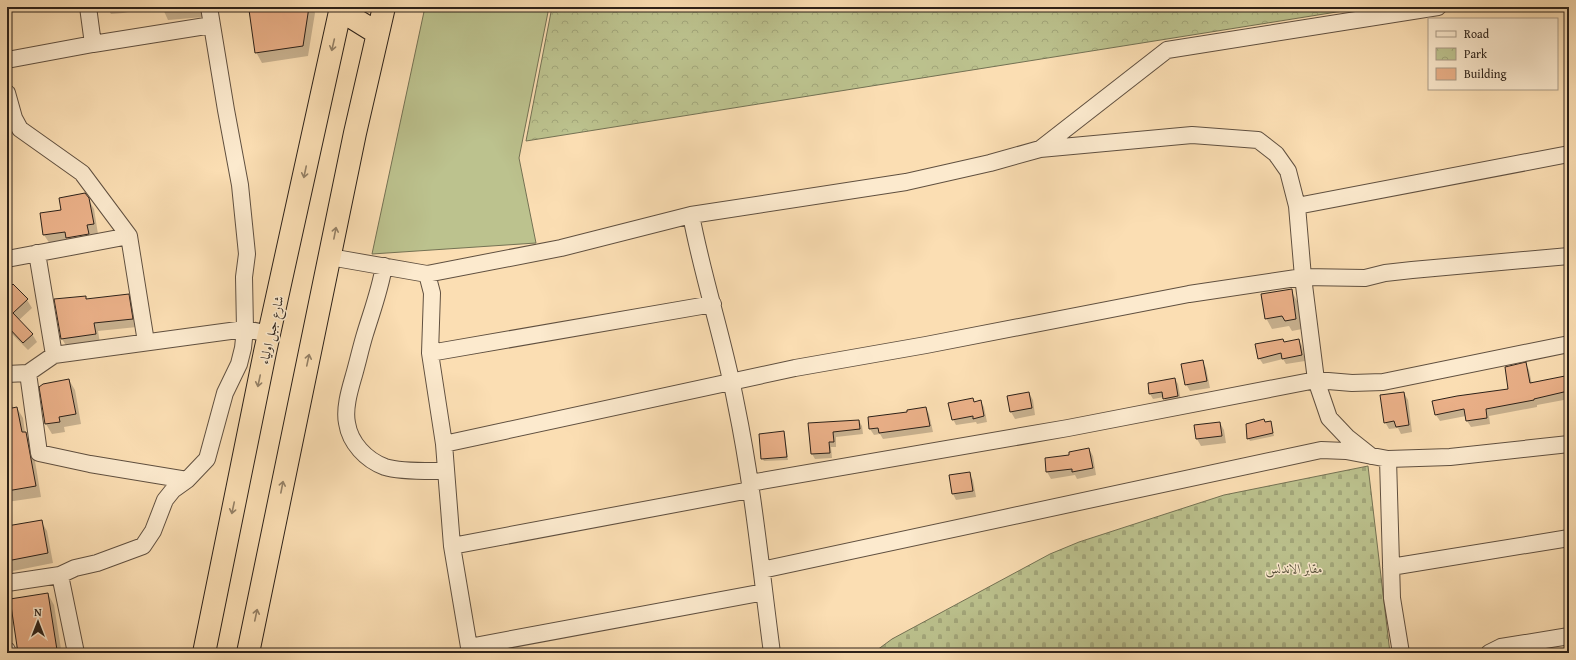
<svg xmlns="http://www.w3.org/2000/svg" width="1576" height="660" viewBox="0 0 1576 660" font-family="'Gentium Book Plus',Amiri,serif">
  <defs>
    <pattern id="cemetery-stones" width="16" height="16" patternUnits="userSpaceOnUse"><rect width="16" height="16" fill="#bcc28e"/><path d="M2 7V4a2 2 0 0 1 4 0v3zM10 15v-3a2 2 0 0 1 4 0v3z" fill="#a2a67a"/></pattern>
    <pattern id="park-crowns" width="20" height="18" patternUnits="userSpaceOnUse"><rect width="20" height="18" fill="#bcc28e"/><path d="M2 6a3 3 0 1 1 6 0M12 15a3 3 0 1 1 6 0" fill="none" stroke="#a2a67a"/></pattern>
  </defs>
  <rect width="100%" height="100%" fill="#fbdeb3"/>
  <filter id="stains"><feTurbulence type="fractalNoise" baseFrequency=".005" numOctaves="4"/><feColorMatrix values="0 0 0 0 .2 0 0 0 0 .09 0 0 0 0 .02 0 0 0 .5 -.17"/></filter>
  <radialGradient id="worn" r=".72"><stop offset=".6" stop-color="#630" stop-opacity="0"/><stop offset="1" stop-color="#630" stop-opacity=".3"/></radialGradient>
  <path fill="#bcc28e" stroke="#747254" d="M 425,7 L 549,7 L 519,158 L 536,243 L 372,254 Z"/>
  <path fill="url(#cemetery-stones)" stroke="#747254" d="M 1368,466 L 1390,653 L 873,653 L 892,639 L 1050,554 L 1079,542 L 1224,495 Z"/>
  <path fill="url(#park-crowns)" stroke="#747254" d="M 552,7 L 1368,7 L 526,141 Z"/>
  <path fill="#0003" d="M 107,7 L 156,7 L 123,13 L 111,14 Z
    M 162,7 L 202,7 L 204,17 L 168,20 Z
    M 279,7 L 312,7 L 315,13 L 308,56 L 262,63 L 256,52 Z
    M 7,129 L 11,151 L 7,152 Z
    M 88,199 L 94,209 L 98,234 L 92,235 L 93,243 L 50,244 L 44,235 L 41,214 L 62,210 Z
    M 7,280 L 27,300 L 32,308 L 19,320 L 32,334 L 37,342 L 28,350 L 7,329 Z
    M 1291,290 L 1297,301 L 1302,329 L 1292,331 L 1289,326 L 1272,329 L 1266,318 Z
    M 128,295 L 133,303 L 137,327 L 98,331 L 100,343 L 67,347 L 62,339 L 85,297 L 87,300 Z
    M 1283,340 L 1285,343 L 1299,340 L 1302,346 L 1305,361 L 1286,364 L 1283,359 L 1263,364 L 1259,358 Z
    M 1202,361 L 1206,368 L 1210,388 L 1190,391 L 1186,384 Z
    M 1526,364 L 1529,370 L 1532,384 L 1569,375 L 1569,399 L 1537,405 L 1537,407 L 1489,416 L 1490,424 L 1471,427 L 1467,421 L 1466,416 L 1440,421 L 1436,415 L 1510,390 Z
    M 1175,379 L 1178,384 L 1181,401 L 1167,404 L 1164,397 L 1153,399 L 1150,394 Z
    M 69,380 L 75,390 L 81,424 L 64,427 L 65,432 L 52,434 L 46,424 Z
    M 7,390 L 11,397 L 13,409 L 17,408 L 23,418 L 25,433 L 32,443 L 41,497 L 7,502 Z
    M 1029,393 L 1033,400 L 1035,415 L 1015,419 L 1011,412 L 1008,396 Z
    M 1404,393 L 1408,400 L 1412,432 L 1401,434 L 1398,428 L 1389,429 L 1385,422 Z
    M 981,402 L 984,407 L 987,422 L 977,424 L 976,422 L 956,425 L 953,419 L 974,403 Z
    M 926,408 L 929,414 L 933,432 L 883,439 L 880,434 L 874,435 L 870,429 L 869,418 L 908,413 Z
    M 859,421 L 862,426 L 863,434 L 836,437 L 836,447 L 831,447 L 832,458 L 815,459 L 812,454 L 810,424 Z
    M 1271,422 L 1274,436 L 1250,441 L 1248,438 Z
    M 1220,423 L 1224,430 L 1226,443 L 1201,446 L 1197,439 Z
    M 784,432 L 785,435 L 788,460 L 764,461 L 762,458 Z
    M 1089,449 L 1093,456 L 1096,475 L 1077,479 L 1075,475 L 1051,479 L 1047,472 L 1046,459 L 1070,456 Z
    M 969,473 L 973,480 L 976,497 L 956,500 L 953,494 Z
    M 41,521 L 47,531 L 53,563 L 13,571 L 14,574 L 7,575 L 7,527 Z
    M 48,594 L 54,605 L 61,649 L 33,653 L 18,653 L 16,646 L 18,646 Z
    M 61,651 L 61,653 L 46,653 Z"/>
  <path fill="#eab088" stroke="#2c2119" d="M 272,7 L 309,7 L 303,46 L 255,53 L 249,10 Z
    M 85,193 L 89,198 L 94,224 L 87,225 L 89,234 L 66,238 L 65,232 L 43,235 L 40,213 L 61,210 L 59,198 Z
    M 7,279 L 12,285 L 13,284 L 28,299 L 13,313 L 33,334 L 23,343 L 7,326 Z
    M 1292,289 L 1296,319 L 1285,321 L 1282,316 L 1265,319 L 1261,294 Z
    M 129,294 L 133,319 L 94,323 L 96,334 L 61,339 L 54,299 L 86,296 L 86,299 Z
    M 1283,339 L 1284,342 L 1299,339 L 1302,355 L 1282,359 L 1281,353 L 1258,359 L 1255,344 Z
    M 1203,360 L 1207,381 L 1185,385 L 1181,364 Z
    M 1526,362 L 1530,383 L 1565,376 L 1568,391 L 1534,399 L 1534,400 L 1486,409 L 1487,418 L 1466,421 L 1464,409 L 1435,415 L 1432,401 L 1457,396 L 1508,389 L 1505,367 Z
    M 1175,378 L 1178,396 L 1163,399 L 1162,392 L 1149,394 L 1148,383 Z
    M 69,379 L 76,414 L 59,417 L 60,422 L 45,424 L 39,387 L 43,384 Z
    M 1029,392 L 1032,408 L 1010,412 L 1007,396 Z
    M 1404,392 L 1409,425 L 1396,427 L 1394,421 L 1384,423 L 1380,395 Z
    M 973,398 L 974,402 L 981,400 L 984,416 L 973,419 L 973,416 L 952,420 L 948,403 Z
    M 17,407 L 22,432 L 26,432 L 36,486 L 7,491 L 7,409 Z
    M 926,407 L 930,426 L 879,433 L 878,428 L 869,429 L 868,417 L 907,412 L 907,410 Z
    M 1264,419 L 1265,422 L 1271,421 L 1273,433 L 1247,439 L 1246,424 Z
    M 859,420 L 860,429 L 833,432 L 834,442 L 829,442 L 830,453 L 811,454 L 808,423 Z
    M 1220,422 L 1222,436 L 1196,439 L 1194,425 Z
    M 784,431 L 787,457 L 761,459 L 759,434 Z
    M 1089,448 L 1093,468 L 1072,472 L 1072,469 L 1046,472 L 1045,458 L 1069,455 L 1069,452 Z
    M 970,472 L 973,491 L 952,494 L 949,475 Z
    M 42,520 L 48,553 L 7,561 L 7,526 Z
    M 48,593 L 57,650 L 40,653 L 18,653 L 10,599 Z"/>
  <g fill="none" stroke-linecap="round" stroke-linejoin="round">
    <g stroke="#605040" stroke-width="18">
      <path id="street" d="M 88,7 L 93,44
        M 7,60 L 93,44 L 212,25
        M 7,93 L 14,118 L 20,129 L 82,173 L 129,236 L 146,342
        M 1040,149 L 1167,50 L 1438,7
        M 1297,206 L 1569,154
        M 691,215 C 703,279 724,340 736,404 C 753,486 761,570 772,653
        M 37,253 L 54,355
        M 330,257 L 427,274 L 561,248 L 691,215 L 906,182 L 990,163 L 1040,149 L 1192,135 L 1258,140 L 1276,154 L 1288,171 L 1297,206 L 1303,277 L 1316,380 L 1329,418 L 1347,437 L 1371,456
        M 7,259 L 129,236
        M 384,266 C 380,290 372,311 365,334 C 361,347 358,361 354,375 C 350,389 344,408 347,423 C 350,443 366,460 385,467 C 400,472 430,471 446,471
        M 427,274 L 432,293 L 430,353 L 444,444 L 452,546 L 470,653
        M 430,353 L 713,304
        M 28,373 L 39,453 L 90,464 L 187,480
        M 7,374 L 28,373 L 54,355 L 245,329 L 270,334
        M 444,444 L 795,368 L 926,345 L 1189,294 L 1303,277 L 1365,278 L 1385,273 L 1412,270 L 1569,256
        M 1388,459 L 1392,598 L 1401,653
        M 750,483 L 1068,428 L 1316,380 L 1352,383 L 1383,382 L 1569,344
        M 452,546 L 750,490
        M 1391,567 L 1569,538
        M 762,570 L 1321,450 L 1346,451 L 1388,459 L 1450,457 L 1569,444
        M 60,575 L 76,653
        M 7,583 L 60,575 L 75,568 L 97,563 L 143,546 L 153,531 L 165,500 L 173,490 L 187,480 L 207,459 L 225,393 L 239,364 L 243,348 L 245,329 L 244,277 L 247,254 L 240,185 L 226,110 L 209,7
        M 469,647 L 764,592
        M 7,650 L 8,653
        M 1489,653 L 1501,647 L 1569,636"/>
    </g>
    <g stroke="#2c2119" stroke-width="24">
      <path id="highway" d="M 340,10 L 377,33
        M 204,653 L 265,352 L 341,7
        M 248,653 L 355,133 L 384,7"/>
    </g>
    <use href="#street" stroke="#fceace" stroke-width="16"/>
    <use href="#highway" stroke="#fbdeb3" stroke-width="22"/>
  </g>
  <defs><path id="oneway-shaft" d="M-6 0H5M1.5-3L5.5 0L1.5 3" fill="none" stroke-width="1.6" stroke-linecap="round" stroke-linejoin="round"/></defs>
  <g stroke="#948066">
    <use href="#oneway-shaft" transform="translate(333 45) rotate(103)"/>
    <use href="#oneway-shaft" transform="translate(305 172) rotate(102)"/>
    <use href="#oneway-shaft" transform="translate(335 233) rotate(-79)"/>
    <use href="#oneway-shaft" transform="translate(308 360) rotate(-78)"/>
    <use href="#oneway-shaft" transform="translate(259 381) rotate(102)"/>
    <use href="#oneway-shaft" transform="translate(282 487) rotate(-79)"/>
    <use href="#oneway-shaft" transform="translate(233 508) rotate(102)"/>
    <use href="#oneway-shaft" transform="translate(256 615) rotate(-78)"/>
  </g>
  <g text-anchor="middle" stroke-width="3" stroke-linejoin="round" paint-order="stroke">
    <g font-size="13" fill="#2c2119" stroke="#fceace">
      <text transform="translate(271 330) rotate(-77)" y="5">شارع جبل اولياء</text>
    </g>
    <g font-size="13" font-style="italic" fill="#57513c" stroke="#fceace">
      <text x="1294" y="573">مقابر الاندلس</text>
    </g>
  </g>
  <rect width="1576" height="660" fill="none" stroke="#fbdeb3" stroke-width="24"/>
  <rect x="8" y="8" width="1560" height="644" fill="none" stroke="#2c2119" stroke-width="2"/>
  <rect x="12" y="12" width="1552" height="636" fill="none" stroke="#2c2119"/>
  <rect x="1428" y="18" width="130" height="72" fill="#fceace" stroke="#a99a86"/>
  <rect x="1436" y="31" width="20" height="6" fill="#fceace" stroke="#a99a86"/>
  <text x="1464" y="38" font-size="12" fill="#2c2119">Road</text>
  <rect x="1436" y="48" width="20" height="12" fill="url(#park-crowns)" stroke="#a99a86"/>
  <text x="1464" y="58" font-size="12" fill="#2c2119">Park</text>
  <rect x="1436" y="68" width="20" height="12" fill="#eab088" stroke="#a99a86"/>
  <text x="1464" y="78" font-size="12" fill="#2c2119">Building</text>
  <g transform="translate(38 622)" stroke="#fceace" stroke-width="3" paint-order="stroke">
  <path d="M0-3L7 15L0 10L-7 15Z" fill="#2c2119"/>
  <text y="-6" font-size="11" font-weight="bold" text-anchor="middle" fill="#2c2119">N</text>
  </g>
  <rect width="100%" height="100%" filter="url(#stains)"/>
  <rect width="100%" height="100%" fill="url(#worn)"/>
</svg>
